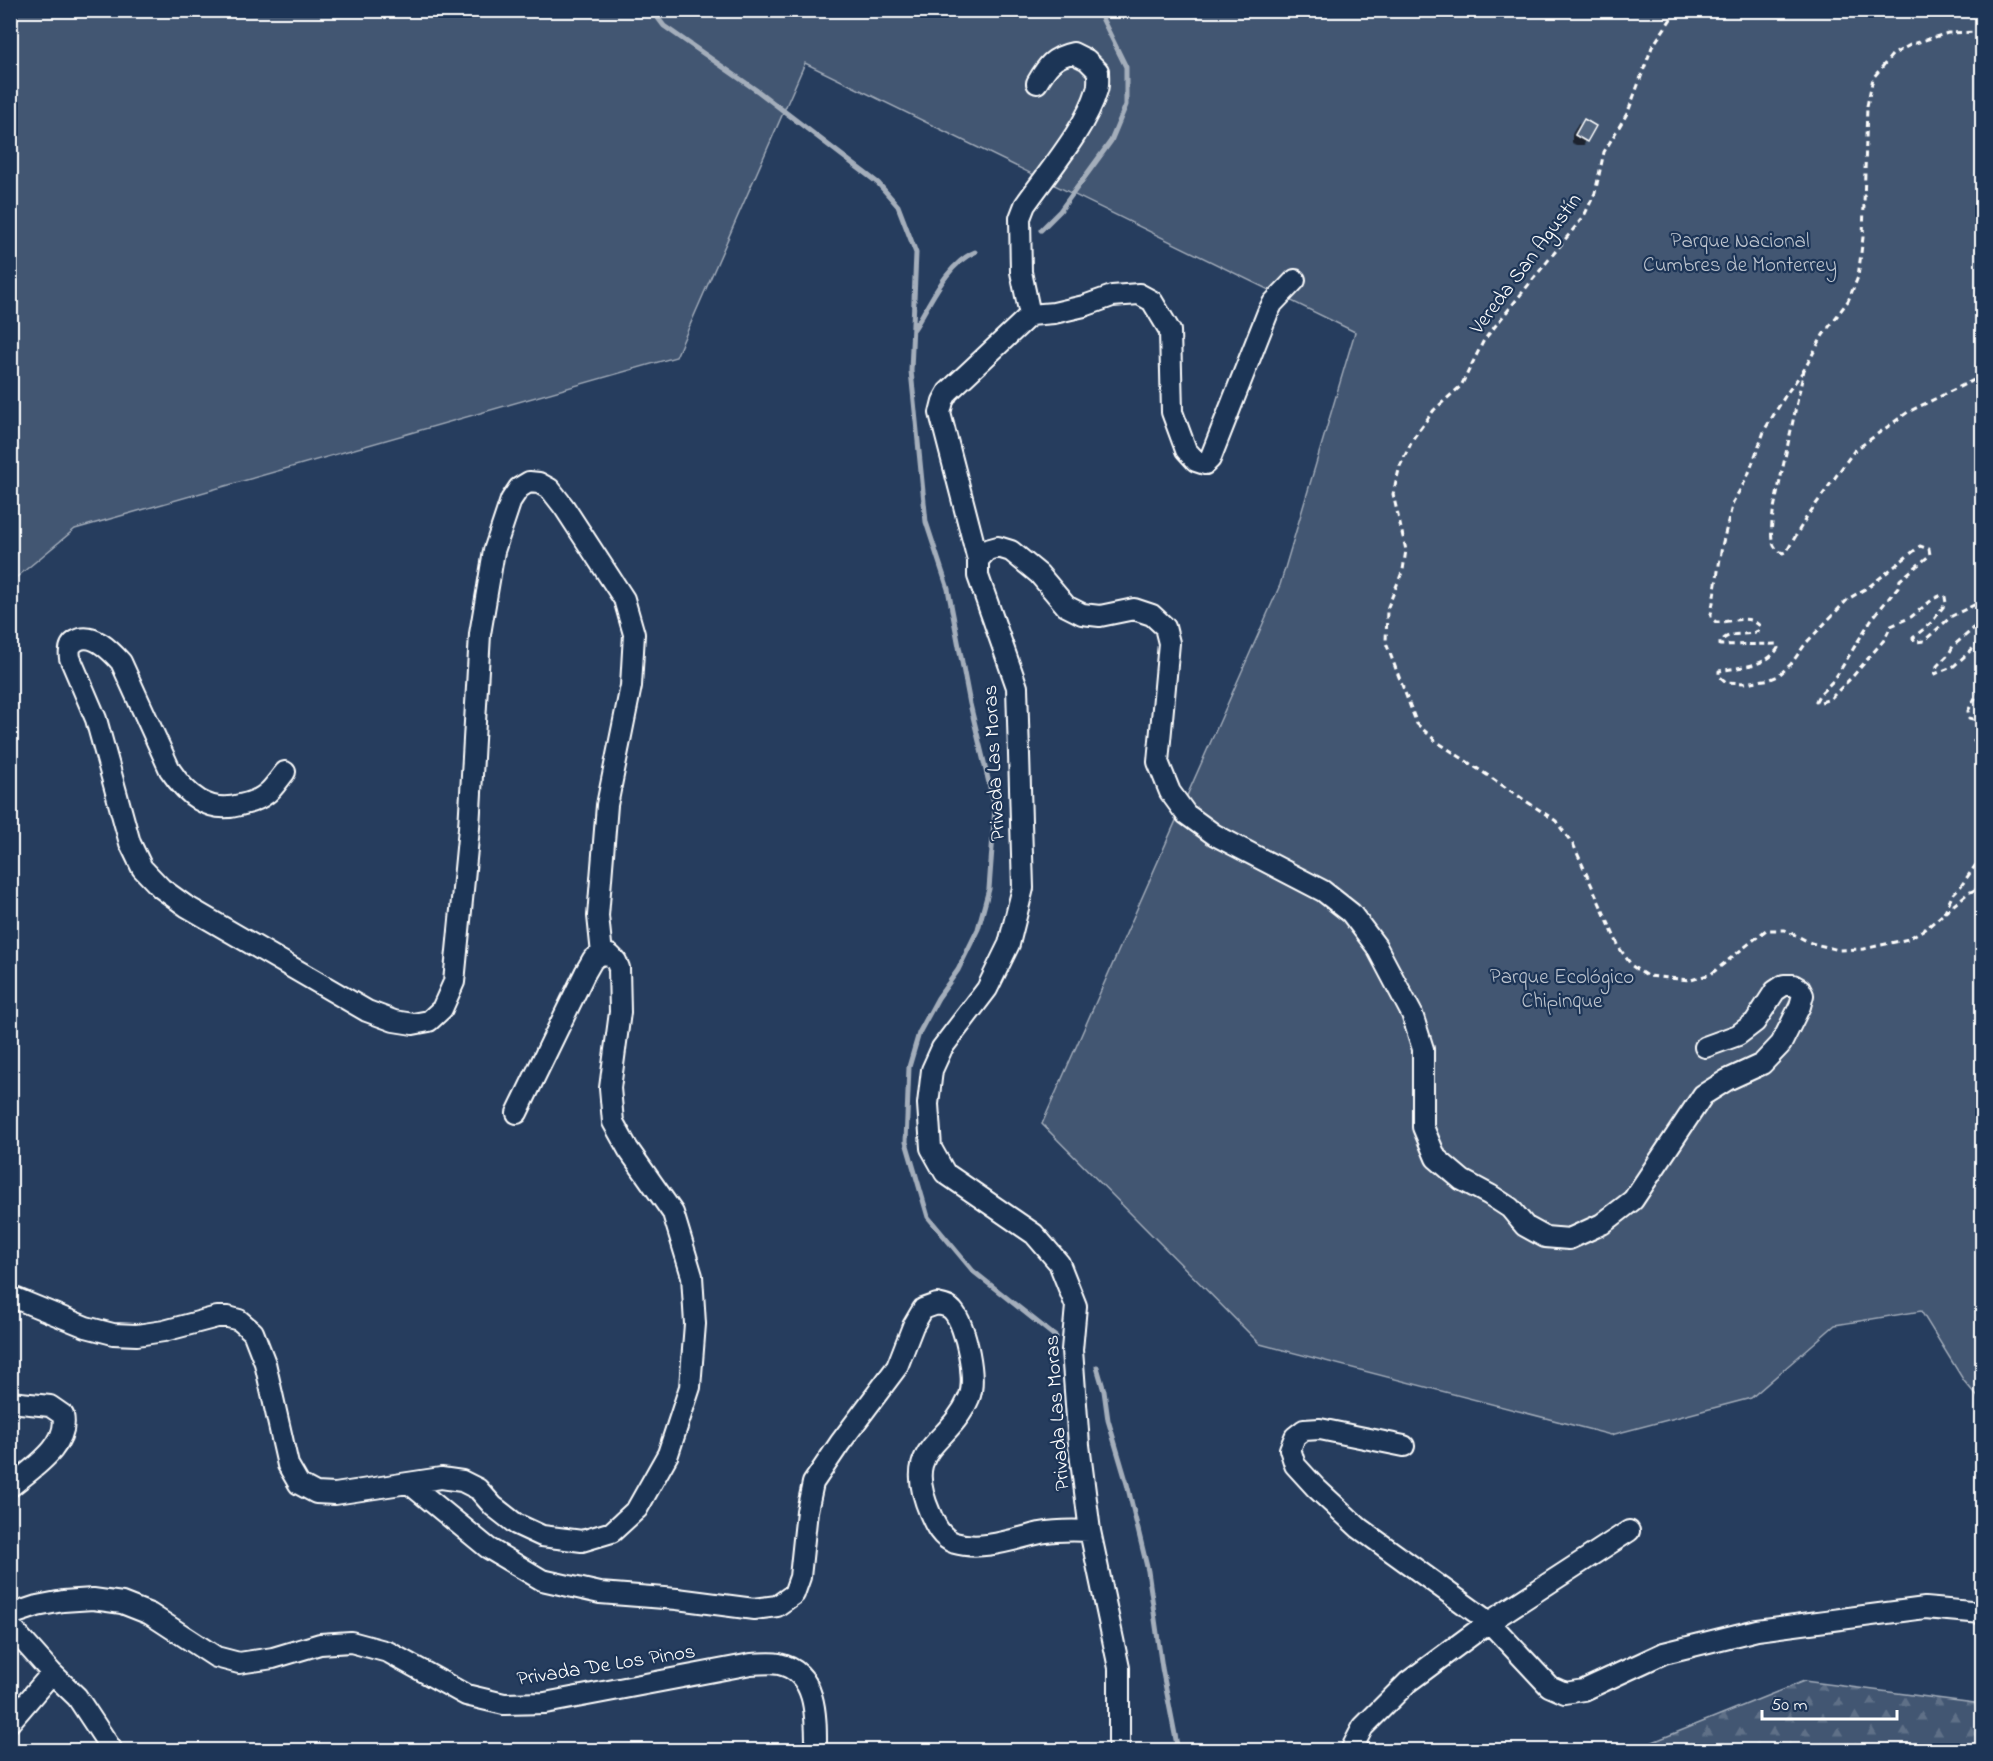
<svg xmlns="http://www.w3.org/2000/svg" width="1993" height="1761" viewBox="0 0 1993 1761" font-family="'Indie Flower',sans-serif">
  <defs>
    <pattern id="forest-firs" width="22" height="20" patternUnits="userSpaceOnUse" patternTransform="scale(1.5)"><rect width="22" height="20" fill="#425672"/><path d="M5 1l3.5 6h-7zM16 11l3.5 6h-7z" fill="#5e6f87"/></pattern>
    <filter id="shadow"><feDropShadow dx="-5.5" dy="5.5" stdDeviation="0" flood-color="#0009"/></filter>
  </defs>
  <rect width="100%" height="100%" fill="#263d5e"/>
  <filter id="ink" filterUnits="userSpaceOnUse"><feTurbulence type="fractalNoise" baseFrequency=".0167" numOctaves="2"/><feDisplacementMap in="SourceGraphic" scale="12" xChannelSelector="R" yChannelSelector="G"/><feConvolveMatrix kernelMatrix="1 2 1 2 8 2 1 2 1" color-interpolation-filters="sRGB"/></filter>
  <g filter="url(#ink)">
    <path fill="url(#forest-firs)" stroke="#a0aab8" stroke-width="1.5" d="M 1804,1681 L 1982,1704 L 1982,1750 L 1633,1750 Z"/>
    <path fill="#425672" stroke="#a0aab8" stroke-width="1.5" d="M 10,11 L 1982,11 L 1982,1402 L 1964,1381 L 1921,1311 L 1835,1325 L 1751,1398 L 1611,1435 L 1260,1344 L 1042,1124 L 1280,585 L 1355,332 L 805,63 L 676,357 L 75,529 L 11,582 Z"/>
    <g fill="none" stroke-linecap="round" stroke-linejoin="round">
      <path stroke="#a4aebb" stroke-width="5" d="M 652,10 L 664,26 L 759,92 L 878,183 L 898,206 L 916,253 L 911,371 L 926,522 L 948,589 L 970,704 L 995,808 L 989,889 L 978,929 L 958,970 L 938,998 L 919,1033 L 909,1067 L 906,1142 L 928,1217 L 973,1271 L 1056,1337
        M 1041,230 L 1060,211 L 1111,141 L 1126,105 L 1126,67 L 1098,10
        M 914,329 C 930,304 946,264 975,252
        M 1097,1367 L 1104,1391 L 1108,1420 L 1127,1484 L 1148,1571 L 1162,1668 L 1178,1750"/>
    </g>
    <path fill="#556781" stroke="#fff" stroke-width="1.5" filter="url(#shadow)" d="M 1584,119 L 1596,126 L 1587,142 L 1575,135 Z"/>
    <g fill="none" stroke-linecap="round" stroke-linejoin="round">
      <g stroke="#fff" stroke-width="24">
        <path id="minor" d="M 1037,83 C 1047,66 1053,57 1073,53 L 1087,60 L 1098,71 C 1098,77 1099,84 1097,90 C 1086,128 1048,172 1025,205 L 1020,218 L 1021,272 L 1030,315 L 1054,313 L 1084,306 L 1112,296 L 1139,294 L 1152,301 L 1170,331 L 1172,412 L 1186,450 L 1196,461 L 1205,464 L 1210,459 L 1268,312 L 1273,303 L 1295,280
          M 978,560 L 940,413 L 943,401 L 948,392 L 1030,315
          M 285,772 C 279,779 273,789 266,794 C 259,800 249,803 240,805 C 208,814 187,795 170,770 L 121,662 C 111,651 92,631 76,641 C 69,645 69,651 70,658 L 96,719 L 130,843 L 142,868 L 161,888 L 186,906 L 367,1011 L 394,1021 L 413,1024 L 429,1021 L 442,1009 L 454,982 L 469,828 L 480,634 L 494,551 L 511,500 L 519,488 L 529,482 L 539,483 L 550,489 L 564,507 L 624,599 L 634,634 L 631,686 L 607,805 L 598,916 L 602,954
          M 10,1296 L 86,1327 L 113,1334 L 137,1335 L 164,1331 L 217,1317 L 228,1317 L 239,1320 L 253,1332 L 265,1363 L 288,1465 L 299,1484 L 316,1493 L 335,1494 L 441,1478 L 462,1481 L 478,1489 L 493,1506 L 516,1524 L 542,1536 L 582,1541 L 612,1532 L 637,1509 L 668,1454 L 690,1387 L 695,1324 L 692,1276 L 673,1213 L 628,1149 L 613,1122 L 610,1088 L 620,1012 L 619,968 L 616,961 L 610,955 L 602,954 L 593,959 L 585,973 L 517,1113
          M 10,1402 L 50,1406 L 63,1415 C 70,1446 31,1469 10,1487
          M 1404,1446 L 1320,1429 L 1304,1430 L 1295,1437 L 1290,1449 L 1295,1465 L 1316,1488 L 1359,1528 L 1489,1622 L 1549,1686 L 1565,1693 L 1584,1690 L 1664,1653 L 1757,1630 L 1925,1608 L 1982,1613
          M 410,1484 L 488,1548 L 542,1580 L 600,1593 L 677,1599 L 754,1609 L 777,1606 L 794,1594 L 800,1577 L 807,1511 L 813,1483 L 840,1443 L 897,1367 L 913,1326 L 923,1309 L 937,1304 C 942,1305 949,1306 953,1311 C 966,1326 977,1379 969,1398 C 947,1448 901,1445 930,1513 C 935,1525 941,1538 955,1543 C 982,1551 1014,1539 1040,1533 C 1057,1530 1073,1530 1090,1531
          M 10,1615 L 37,1606 L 63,1601 L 93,1599 L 122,1603 L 150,1614 L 216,1657 L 239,1663 L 273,1658 L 320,1644 L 351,1642 L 388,1652 L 466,1695 L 504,1704 L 545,1703 L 751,1664 C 760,1664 771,1662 779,1664 C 818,1672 816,1720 816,1750
          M 10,1626 L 52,1673 L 77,1697 L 112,1750
          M 10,1722 L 52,1673
          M 1119,1750 L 1119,1668 L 1090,1531 L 1079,1445 L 1072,1350 L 1076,1306 L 1059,1263 L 1034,1234 L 945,1173 L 931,1148 L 928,1104 L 932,1070 L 942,1048 L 987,989 L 1009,944 L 1023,888 L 1017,687 L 978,576 L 978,560 L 987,550 L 998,547 L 1011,551 L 1039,574 L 1066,606 L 1082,614 L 1100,616 L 1134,609 L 1152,615 L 1165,627 L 1169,643 L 1158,762 L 1170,792 L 1186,814 L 1215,835 L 1323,891 L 1351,913 L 1376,946 L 1412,1014 L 1423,1049 L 1423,1127 L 1436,1158 L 1462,1180 L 1490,1195 L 1510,1208 L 1525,1226 L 1545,1237 L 1569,1239 L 1602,1224 L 1633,1200 L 1703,1095 L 1727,1080 L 1762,1064 L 1781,1044 L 1800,1006 L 1803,995 L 1800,989 L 1793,985 L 1784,985 L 1775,991 L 1755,1022 L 1738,1035 L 1705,1047
          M 1351,1750 L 1363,1727 L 1408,1682 L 1489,1622 L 1629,1531"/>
      </g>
      <path stroke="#fff" stroke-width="3" stroke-dasharray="6 4.5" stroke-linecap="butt" d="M 1677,10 L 1652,47 L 1628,112 L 1604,152 L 1595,193 L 1584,216 L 1484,340 L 1461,386 L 1434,410 L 1414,437 L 1400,466 L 1393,494 L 1406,550 L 1403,570 L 1387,609 L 1386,643 L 1417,724 L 1436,741 L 1556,821 L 1574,846 L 1620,949 L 1632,966 L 1647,976 L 1691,980 L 1711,974 L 1766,930 L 1785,930 L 1811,943 L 1839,950 L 1864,949 L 1908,939 L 1928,927 L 1968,893 L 1982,887
        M 1982,32 L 1948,33 L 1912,44 L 1892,55 L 1873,78 L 1867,106 L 1863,237 L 1858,277 L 1848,301 L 1823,335 L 1804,370 L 1773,513 C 1772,526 1767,548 1783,553 L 1787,551 L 1806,518 L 1854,451 L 1908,412 L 1982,376
        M 1804,370 L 1787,393 L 1765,429 L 1747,478 L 1733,502 L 1722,546 L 1711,615 L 1711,618 L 1716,622 C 1732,623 1747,613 1760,626 L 1758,631 C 1745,637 1731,630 1720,642 L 1720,645 L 1777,644 L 1778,648 C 1767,667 1738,667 1719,671 L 1719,676 L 1726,682 L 1745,683 L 1771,679 L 1778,676 L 1791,664 L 1806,643 L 1848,599 L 1870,586 L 1920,546 L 1929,549 L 1930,555 L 1900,580 L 1898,587 L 1871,620 L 1834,680 L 1819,695 L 1816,701 L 1821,702 L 1830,699 L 1853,676 L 1884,640 L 1891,626 L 1911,617 L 1933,599 L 1942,595 L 1945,597 L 1946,603 L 1932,622 L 1913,638 L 1915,642 L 1924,641 L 1952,616 L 1978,603 L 1982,604
        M 1982,617 L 1972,630 L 1953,646 L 1949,654 L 1937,666 L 1935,674 L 1954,666 L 1982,640
        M 1982,690 L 1976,696 L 1968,711 L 1969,718 L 1973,719 L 1982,709
        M 1982,732 L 1974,741 L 1976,744 L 1982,745
        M 1944,913 L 1953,894 L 1961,886 L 1982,856"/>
      <use href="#minor" stroke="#1d3557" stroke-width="20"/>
    </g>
  </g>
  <g text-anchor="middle" stroke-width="4.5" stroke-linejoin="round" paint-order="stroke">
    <g font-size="21" fill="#bdc4ce" stroke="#1d3557">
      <text x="1740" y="247">Parque Nacional<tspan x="1740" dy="24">Cumbres de Monterrey</tspan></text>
      <text x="1562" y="983">Parque Ecológico<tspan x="1562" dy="24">Chipinque</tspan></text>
    </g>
    <g font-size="21" fill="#fff" stroke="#1d3557">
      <text transform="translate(1525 263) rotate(-53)" y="7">Vereda San Agustín</text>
      <text transform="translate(993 763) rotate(-93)" y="7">Privada Las Moras</text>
      <text transform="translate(1056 1413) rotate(-94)" y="7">Privada Las Moras</text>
      <text transform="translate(606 1664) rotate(-9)" y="7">Privada De Los Pinos</text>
    </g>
  </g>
  <rect width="1993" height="1761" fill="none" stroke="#1d3557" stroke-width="36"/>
  <rect x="18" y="18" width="1957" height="1725" fill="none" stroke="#fff" stroke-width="2" filter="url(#ink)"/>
  <path d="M1762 1710v9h135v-9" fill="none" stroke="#ffffff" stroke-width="3"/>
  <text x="1771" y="1710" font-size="18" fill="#ffffff" stroke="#1d3557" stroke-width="4.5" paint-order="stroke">50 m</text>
</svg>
